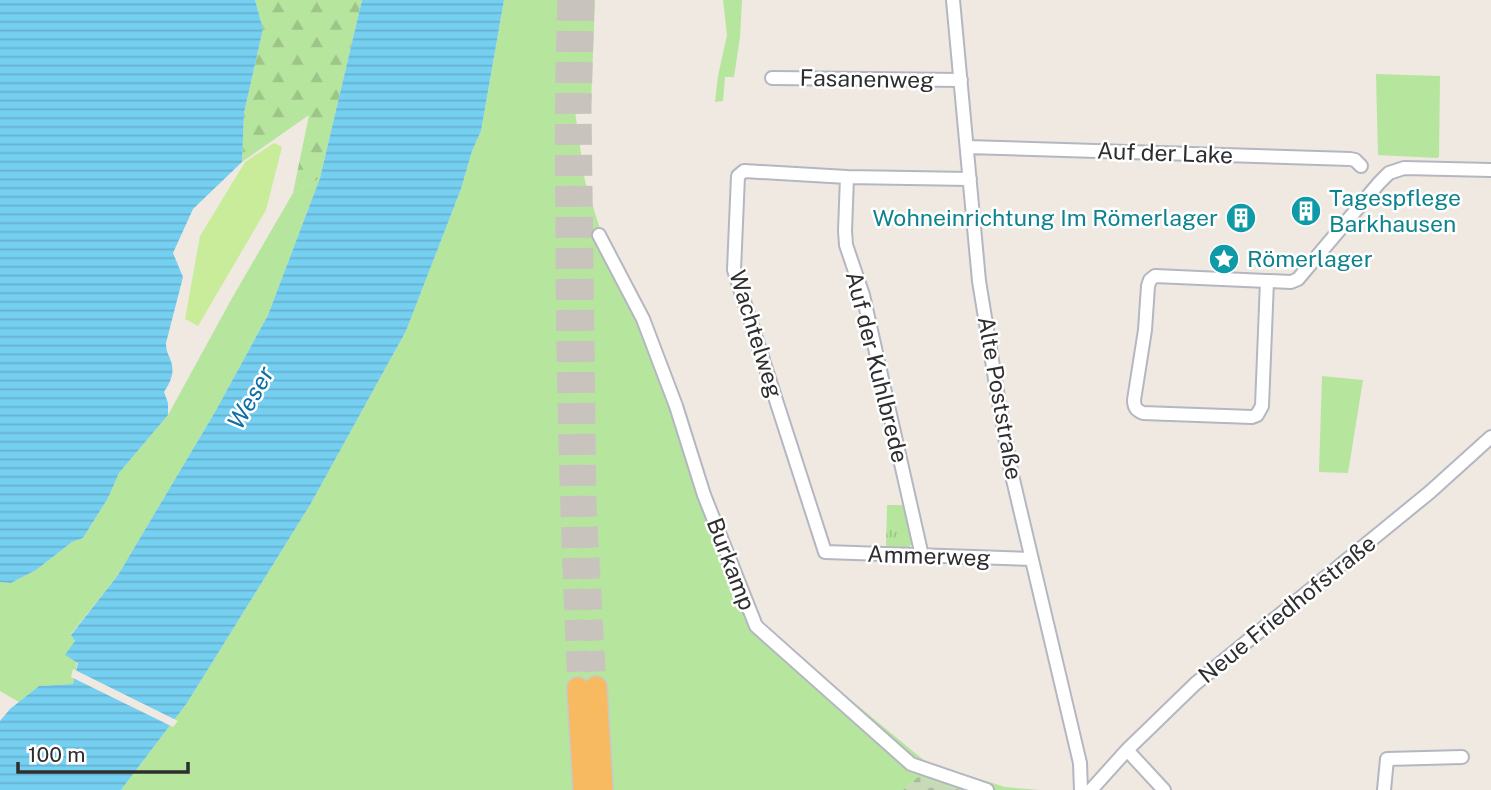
<svg xmlns="http://www.w3.org/2000/svg" width="1491" height="790" viewBox="0 0 1491 790" font-family="'Public Sans',sans-serif">
  <defs>
    <pattern id="forest-firs" width="22" height="20" patternUnits="userSpaceOnUse" patternTransform="scale(1.75)"><rect width="22" height="20" fill="#b6e59e"/><path d="M5 1l3.5 6h-7zM16 11l3.5 6h-7z" fill="#9dc588"/></pattern>
    <pattern id="cemetery-stones" width="16" height="16" patternUnits="userSpaceOnUse" patternTransform="scale(1.75)"><rect width="16" height="16" fill="#c8d9b8"/><path d="M2 7V4a2 2 0 0 1 4 0v3zM10 15v-3a2 2 0 0 1 4 0v3z" fill="#acbb9e"/></pattern>
    <pattern id="park-tufts" width="24" height="20" patternUnits="userSpaceOnUse" patternTransform="scale(1.75)"><rect width="24" height="20" fill="#b6e59e"/><path d="M3 7l-1-3M5 7V3M7 7l1-3M15 17l-1-3M17 17v-4M19 17l1-3" fill="none" stroke="#9dc588"/></pattern>
    <pattern id="water-rules" width="6" height="5" patternUnits="userSpaceOnUse" patternTransform="scale(1.75)"><rect width="6" height="5" fill="#75cff0"/><path d="M0 2.5h6" fill="none" stroke="#66b2ce"/></pattern>
  </defs>
  <rect width="100%" height="100%" fill="#efe9e1"/>
  <path fill="#b6e59e" d="M 504,0 L 595,0 L 591,103 L 574,104 L 585,181 L 601,232 L 645,317 L 754,620 L 926,762 L 1005,787 L 1039,790 L 961,790 L 918,777 L 903,790 L 121,790 L 187,703 L 310,505 L 406,331 L 461,189 L 472,151 L 481,131 Z
    M 723,0 L 742,0 L 740,37 L 734,77 L 725,77 L 723,101 L 715,102 L 718,76 L 727,35 Z
    M 1376,74 L 1440,76 L 1439,157 L 1437,158 L 1378,155 Z
    M 320,178 L 268,315 L 215,412 L 118,575 L 71,634 C 81,650 77,667 73,684 L 39,686 L 19,702 L 0,691 L 0,582 L 11,583 L 36,570 L 72,542 L 83,538 L 108,498 L 119,473 L 168,415 L 231,300 L 293,193 Z
    M 1322,376 L 1363,380 L 1348,473 L 1319,472 Z"/>
  <path fill="url(#forest-firs)" d="M 255,0 L 362,0 L 320,178 L 293,193 L 309,115 L 242,162 L 244,113 L 263,29 Z"/>
  <path fill="url(#cemetery-stones)" d="M 918,777 L 961,790 L 903,790 Z"/>
  <path fill="url(#park-tufts)" d="M 887,505 L 905,505 L 912,543 L 909,547 L 886,547 Z"/>
  <path fill="#c9ec9a" d="M 274,143 L 282,147 L 266,210 L 198,326 L 185,319 L 200,236 L 245,162 Z"/>
  <path fill="url(#water-rules)" d="M 0,0 L 255,0 L 263,29 L 244,113 L 242,162 L 193,209 L 173,253 L 183,277 L 166,343 C 166,354 170,355 172,365 C 174,376 169,384 164,392 L 168,403 L 168,415 L 119,473 L 108,498 L 83,538 L 72,542 L 36,570 L 11,583 L 0,582 Z
    M 362,0 L 504,0 L 481,131 L 472,151 L 461,189 L 406,331 L 310,505 L 187,703 L 121,790 L 0,790 L 0,721 L 10,709 L 39,686 L 73,684 L 78,663 L 65,655 L 75,641 L 71,635 L 118,575 L 215,412 L 268,315 L 320,178 Z"/>
  <path fill="#efe9e1" d="M 73,669 L 178,721 L 173,727 L 71,677 Z"/>
  <g fill="none" stroke-linecap="round" stroke-linejoin="round">
    <path stroke="#c8c4bd" stroke-width="21" stroke-dasharray="21 10" stroke-linecap="butt" d="M 568,0 C 565,76 565,152 566,228 C 566,381 571,534 578,688
      M 584,0 L 581,106 L 586,506 L 596,687"/>
    <g stroke="#b4b7c1" stroke-width="16">
      <path id="minor" d="M 953,0 L 979,281 L 997,391 L 1011,471 L 1080,763 L 1081,790
        M 772,78 L 961,80
        M 967,147 L 1350,159 L 1355,160 L 1361,166
        M 847,177 L 845,231 L 846,245 L 863,295 L 922,556
        M 970,179 L 847,177 L 744,171 L 738,176 L 734,270 L 825,552 L 1032,559
        M 599,235 L 643,319 L 676,406 L 704,495 L 756,626 L 911,764 L 987,790
        M 1267,281 L 1262,406 L 1257,415 L 1252,417 L 1143,413 C 1136,410 1134,407 1134,400 L 1145,330 L 1148,286 L 1150,280 L 1155,276 L 1291,282 L 1298,279 L 1379,183 L 1389,173 L 1404,168 L 1491,170
        M 1127,750 L 1164,790
        M 1091,790 L 1127,750 L 1195,684 L 1430,492 L 1491,437
        M 1384,790 L 1387,759 L 1462,757"/>
    </g>
    <g stroke="#c9c9c9" stroke-width="24">
      <path id="trunk" d="M 596,687 L 602,790
        M 578,688 L 584,790"/>
    </g>
    <use href="#minor" stroke="#fff" stroke-width="12"/>
    <use href="#trunk" stroke="#f8ba60" stroke-width="21"/>
  </g>
  <defs>
    <g id="building-disc" transform="scale(1.575)"><circle r="9.5" fill="#0f9aa8" stroke="#fff"/><path d="M-4-6H4V6H1V3H-1V6H-4ZM-2.5-4.3h1.7v1.8h-1.7ZM.8-4.3h1.7v1.8H.8ZM-2.5-1h1.7V.8h-1.7ZM.8-1h1.7V.8H.8Z" fill="#fff"/></g>
    <g id="sight-disc" transform="scale(1.575)"><circle r="9.5" fill="#0f9aa8" stroke="#fff"/><path d="M0-6L1.8-2.2L6-1.7L2.9 1.2L3.7 5.4L0 3.3L-3.7 5.4L-2.9 1.2L-6-1.7L-1.8-2.2Z" fill="#fff"/></g>
  </defs>
  <g fill-rule="evenodd">
    <use href="#building-disc" x="1306" y="211"/>
    <use href="#building-disc" x="1241" y="218"/>
    <use href="#sight-disc" x="1224" y="259"/>
  </g>
  <g text-anchor="middle" stroke-width="5" stroke-linejoin="round" paint-order="stroke">
    <g font-size="23" fill="#2e2e2e" stroke="#fff">
      <text transform="translate(867 79) rotate(1)" y="8">Fasanenweg</text>
      <text transform="translate(1165 153) rotate(2)" y="8">Auf der Lake</text>
      <text transform="translate(756 334) rotate(73)" y="8">Wachtelweg</text>
      <text transform="translate(877 367) rotate(76)" y="8">Auf der Kuhlbrede</text>
      <text transform="translate(1000 398) rotate(80)" y="8">Alte Poststraße</text>
      <text transform="translate(929 556) rotate(2)" y="8">Ammerweg</text>
      <text transform="translate(731 564) rotate(69)" y="8">Burkamp</text>
      <text transform="translate(1287 609) rotate(-39)" y="8">Neue Friedhofstraße</text>
    </g>
    <g font-size="23" fill="#0d838f" stroke="#fff" text-anchor="start">
      <text x="1329" y="206">Tagespflege<tspan x="1329" dy="26">Barkhausen</tspan></text>
      <text x="1218" y="226" text-anchor="end">Wohneinrichtung Im Römerlager</text>
      <text x="1247" y="267">Römerlager</text>
    </g>
    <g font-size="24" font-style="italic" fill="#0d6fa3" stroke="#fff">
      <text transform="translate(251 398) rotate(-60)" y="8">Weser</text>
    </g>
  </g>
  <path d="M18 762v10h170v-10" fill="none" stroke="#2e2e2e" stroke-width="3.5"/>
  <text x="28" y="762" font-size="21" fill="#2e2e2e" stroke="#ffffff" stroke-width="5" paint-order="stroke">100 m</text>
</svg>
